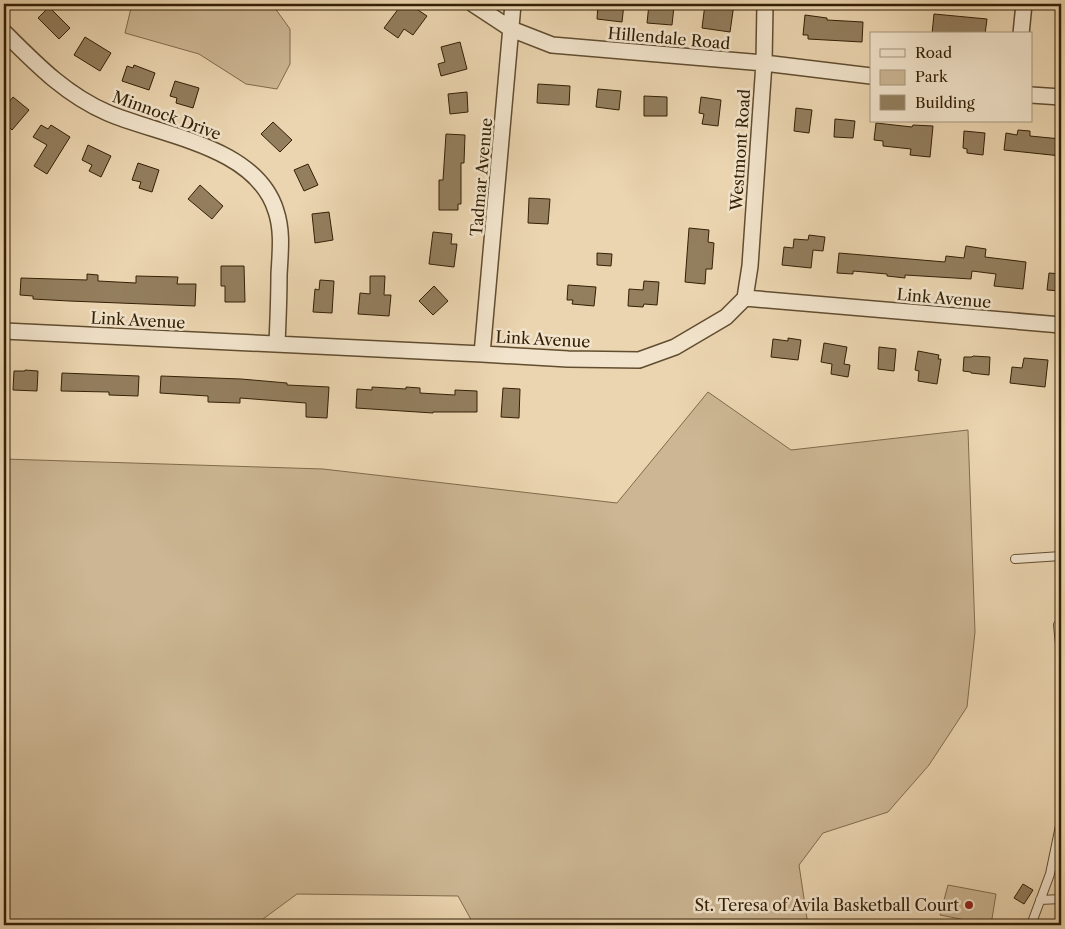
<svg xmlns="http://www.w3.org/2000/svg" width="1065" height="929" viewBox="0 0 1065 929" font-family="'Libre Caslon Text',serif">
  <rect width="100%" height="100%" fill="#ebd5b0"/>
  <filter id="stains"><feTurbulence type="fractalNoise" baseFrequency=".004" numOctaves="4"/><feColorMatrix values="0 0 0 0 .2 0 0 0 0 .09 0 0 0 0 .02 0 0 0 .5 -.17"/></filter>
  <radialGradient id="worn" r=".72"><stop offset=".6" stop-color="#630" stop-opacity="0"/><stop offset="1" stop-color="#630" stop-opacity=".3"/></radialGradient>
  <path fill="#ccb693" stroke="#806b4c" d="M 132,4 L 272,4 L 290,29 L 290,64 L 277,89 L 246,84 L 199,54 L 125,33 Z
    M 708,392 L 791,450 L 968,430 L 975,632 L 967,707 L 929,765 L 888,812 L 823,833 L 799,865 L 808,925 L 474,925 L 458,896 L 297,894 L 263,919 L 263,925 L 4,925 L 4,459 L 323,469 L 617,503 Z
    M 948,885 L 996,894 L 991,925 L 940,915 Z"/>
  <path fill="#937e5e" stroke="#332005" d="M 402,4 L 410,9 L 412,6 L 427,16 L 413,35 L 404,29 L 398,38 L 384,28 Z
    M 598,4 L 624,4 L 622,22 L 597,19 Z
    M 649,4 L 674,6 L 672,25 L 647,23 Z
    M 705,4 L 734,4 L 730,32 L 702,28 Z
    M 49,7 L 70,28 L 59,39 L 38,18 Z
    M 934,14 L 987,19 L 985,34 L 932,34 Z
    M 805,15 L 827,18 L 827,20 L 863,22 L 862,42 L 808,39 L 808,35 L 803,35 Z
    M 85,37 L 111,53 L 100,71 L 74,55 Z
    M 460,42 L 467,69 L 441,76 L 438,64 L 445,62 L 441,47 Z
    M 134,65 L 155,73 L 149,90 L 122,81 L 127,66 L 133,68 Z
    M 175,81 L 199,88 L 193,108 L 176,103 L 177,98 L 170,96 Z
    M 538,84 L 570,86 L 569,105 L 537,103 Z
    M 598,89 L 621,91 L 619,110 L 596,107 Z
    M 467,92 L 468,112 L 450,114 L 448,94 Z
    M 644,96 L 667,97 L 667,116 L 644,116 Z
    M 4,97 L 9,102 L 13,97 L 29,110 L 12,130 L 4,122 Z
    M 701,97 L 721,100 L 718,126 L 702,124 L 704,114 L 699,113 Z
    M 796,108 L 812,110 L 809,133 L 794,131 Z
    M 835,119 L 855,121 L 853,138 L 834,137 Z
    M 273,122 L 292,140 L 280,152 L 261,134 Z
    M 876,123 L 912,127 L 913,125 L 933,126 L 930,157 L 910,155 L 911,149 L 883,146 L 883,141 L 874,140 Z
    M 41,125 L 48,129 L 51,125 L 70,137 L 47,174 L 34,166 L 47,145 L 33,137 Z
    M 1018,130 L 1030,131 L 1030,136 L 1061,139 L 1061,156 L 1004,150 L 1006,133 L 1017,135 Z
    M 964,131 L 985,133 L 983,155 L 967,153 L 967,149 L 963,148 Z
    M 446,134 L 465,135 L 464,163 L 461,163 L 461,204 L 458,204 L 458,210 L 439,210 L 439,180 L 443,180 Z
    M 88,145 L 111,156 L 101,177 L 89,171 L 92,165 L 82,160 Z
    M 138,163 L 159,170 L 152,192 L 139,188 L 141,182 L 132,180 Z
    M 308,164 L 318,185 L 304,191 L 294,170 Z
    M 200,185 L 223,206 L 212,219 L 188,199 Z
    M 529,198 L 550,199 L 548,224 L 528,223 Z
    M 329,212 L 333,240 L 315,243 L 312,214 Z
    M 689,228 L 709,230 L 708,242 L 714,243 L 712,269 L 706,269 L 705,284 L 685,282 Z
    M 433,232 L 452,234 L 451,244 L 457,244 L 454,267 L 429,264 Z
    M 809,235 L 825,237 L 823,251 L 813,250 L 811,268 L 782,265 L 784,247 L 793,248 L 794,239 L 808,240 Z
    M 966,246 L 986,249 L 985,257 L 1026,262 L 1023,289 L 994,286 L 996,274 L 972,271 L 971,279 L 905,275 L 905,278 L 887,276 L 887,274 L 853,271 L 853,274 L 837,273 L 839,253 L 945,262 L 946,256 L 964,258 Z
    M 597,253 L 612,254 L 611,266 L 597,265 Z
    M 221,266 L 244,266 L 245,302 L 225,302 L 225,286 L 221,286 Z
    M 1049,273 L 1061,274 L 1061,291 L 1047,290 Z
    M 87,274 L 98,275 L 98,281 L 136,283 L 136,276 L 178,277 L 177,284 L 196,284 L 195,306 L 69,301 L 33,299 L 33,296 L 20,295 L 21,278 L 87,280 Z
    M 370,276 L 385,276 L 384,295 L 391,295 L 389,316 L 358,314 L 360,293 L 370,294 Z
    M 320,280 L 334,281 L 332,313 L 313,312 L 315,289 L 319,290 Z
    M 644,281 L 659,282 L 657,305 L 644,304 L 643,307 L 628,306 L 629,289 L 643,290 Z
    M 568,285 L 596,287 L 594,306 L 572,304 L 573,300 L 567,300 Z
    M 434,286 L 448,301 L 433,315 L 419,301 Z
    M 788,338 L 801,340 L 798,360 L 771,357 L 773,339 L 788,341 Z
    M 824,343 L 847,347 L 844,364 L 850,365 L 848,377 L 831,374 L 832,364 L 821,362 Z
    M 879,347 L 896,349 L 894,371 L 878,369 Z
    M 918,351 L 939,355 L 938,359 L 941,359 L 937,384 L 918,381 L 919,371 L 915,370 Z
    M 973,356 L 990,357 L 989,375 L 971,373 L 971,372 L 963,371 L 964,357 L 972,357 Z
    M 1024,358 L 1048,360 L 1045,387 L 1010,383 L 1012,367 L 1022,368 Z
    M 25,370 L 38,371 L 37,391 L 13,390 L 14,371 L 25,371 Z
    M 62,373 L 139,376 L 138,396 L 109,395 L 109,392 L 61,391 Z
    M 161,376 L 241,379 L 287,383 L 287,385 L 329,387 L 327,418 L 306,417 L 306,403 L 240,398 L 240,403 L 208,402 L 208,396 L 160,393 Z
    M 372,387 L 406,389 L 406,387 L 420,388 L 420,393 L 455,395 L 455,390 L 477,391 L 477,412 L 433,412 L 433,413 L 356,408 L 357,389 L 372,390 Z
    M 503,388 L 520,389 L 519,418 L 501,417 Z
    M 1023,884 L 1033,890 L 1024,904 L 1014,898 Z"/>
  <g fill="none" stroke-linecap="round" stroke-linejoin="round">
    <g stroke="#614d30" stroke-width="10">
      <path id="service" d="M 1015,559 L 1061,556
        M 1061,625 L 1058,625 L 1061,654
        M 1040,900 L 1061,899
        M 1031,925 L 1050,874 L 1061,821"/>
    </g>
    <g stroke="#614d30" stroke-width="18">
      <path id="minor" d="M 473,4 L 511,29 L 552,45 L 764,63 L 871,76
        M 4,32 C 36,64 66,95 108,113 C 162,136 256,146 276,211 C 283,232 280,254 279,275 C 279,298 278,321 277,344
        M 1021,34 L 1024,4
        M 1031,95 L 1061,97
        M 745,298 L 750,266 L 764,63 L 765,4
        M 4,331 L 482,354 L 568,359 L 639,360 L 675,347 L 726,317 L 745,298 L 1061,325
        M 482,354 L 513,4"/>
    </g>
    <use href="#service" stroke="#f2e4cc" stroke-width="8"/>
    <use href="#minor" stroke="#f2e4cc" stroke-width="15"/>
  </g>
  <circle fill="#8f2418" stroke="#f2e4cc" stroke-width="2" cx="969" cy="905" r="5"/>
  <g text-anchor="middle" stroke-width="5" stroke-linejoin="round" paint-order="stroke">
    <g font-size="16" fill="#332005" stroke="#f2e4cc">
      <text transform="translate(669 38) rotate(5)" y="6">Hillendale Road</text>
      <text transform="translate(167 115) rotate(20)" y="6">Minnock Drive</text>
      <text transform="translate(740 150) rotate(-86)" y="6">Westmont Road</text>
      <text transform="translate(481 177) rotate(-85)" y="6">Tadmar Avenue</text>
      <text transform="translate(944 298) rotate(5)" y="6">Link Avenue</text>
      <text transform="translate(138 320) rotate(3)" y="6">Link Avenue</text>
      <text transform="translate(543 339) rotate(3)" y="6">Link Avenue</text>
    </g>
    <g font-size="16" fill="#332005" stroke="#f2e4cc" text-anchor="end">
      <text x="959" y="911">St. Teresa of Avila Basketball Court</text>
    </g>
  </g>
  <rect width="1065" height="929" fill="none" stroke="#ebd5b0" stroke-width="20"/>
  <rect x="5" y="5" width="1055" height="919" fill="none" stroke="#332005" stroke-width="2.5"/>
  <rect x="10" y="10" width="1045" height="909" fill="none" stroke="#332005"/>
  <rect x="870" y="32" width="162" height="90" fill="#f2e4cc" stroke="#a6967c"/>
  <rect x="880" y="49" width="25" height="8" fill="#f2e4cc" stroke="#a6967c"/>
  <text x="915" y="58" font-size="15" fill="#332005">Road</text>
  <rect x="880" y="70" width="25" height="15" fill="#ccb693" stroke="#a6967c"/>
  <text x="915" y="82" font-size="15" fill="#332005">Park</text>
  <rect x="880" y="95" width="25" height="15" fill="#937e5e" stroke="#a6967c"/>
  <text x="915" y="108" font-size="15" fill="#332005">Building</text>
  <rect width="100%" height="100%" filter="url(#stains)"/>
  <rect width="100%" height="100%" fill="url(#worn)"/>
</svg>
